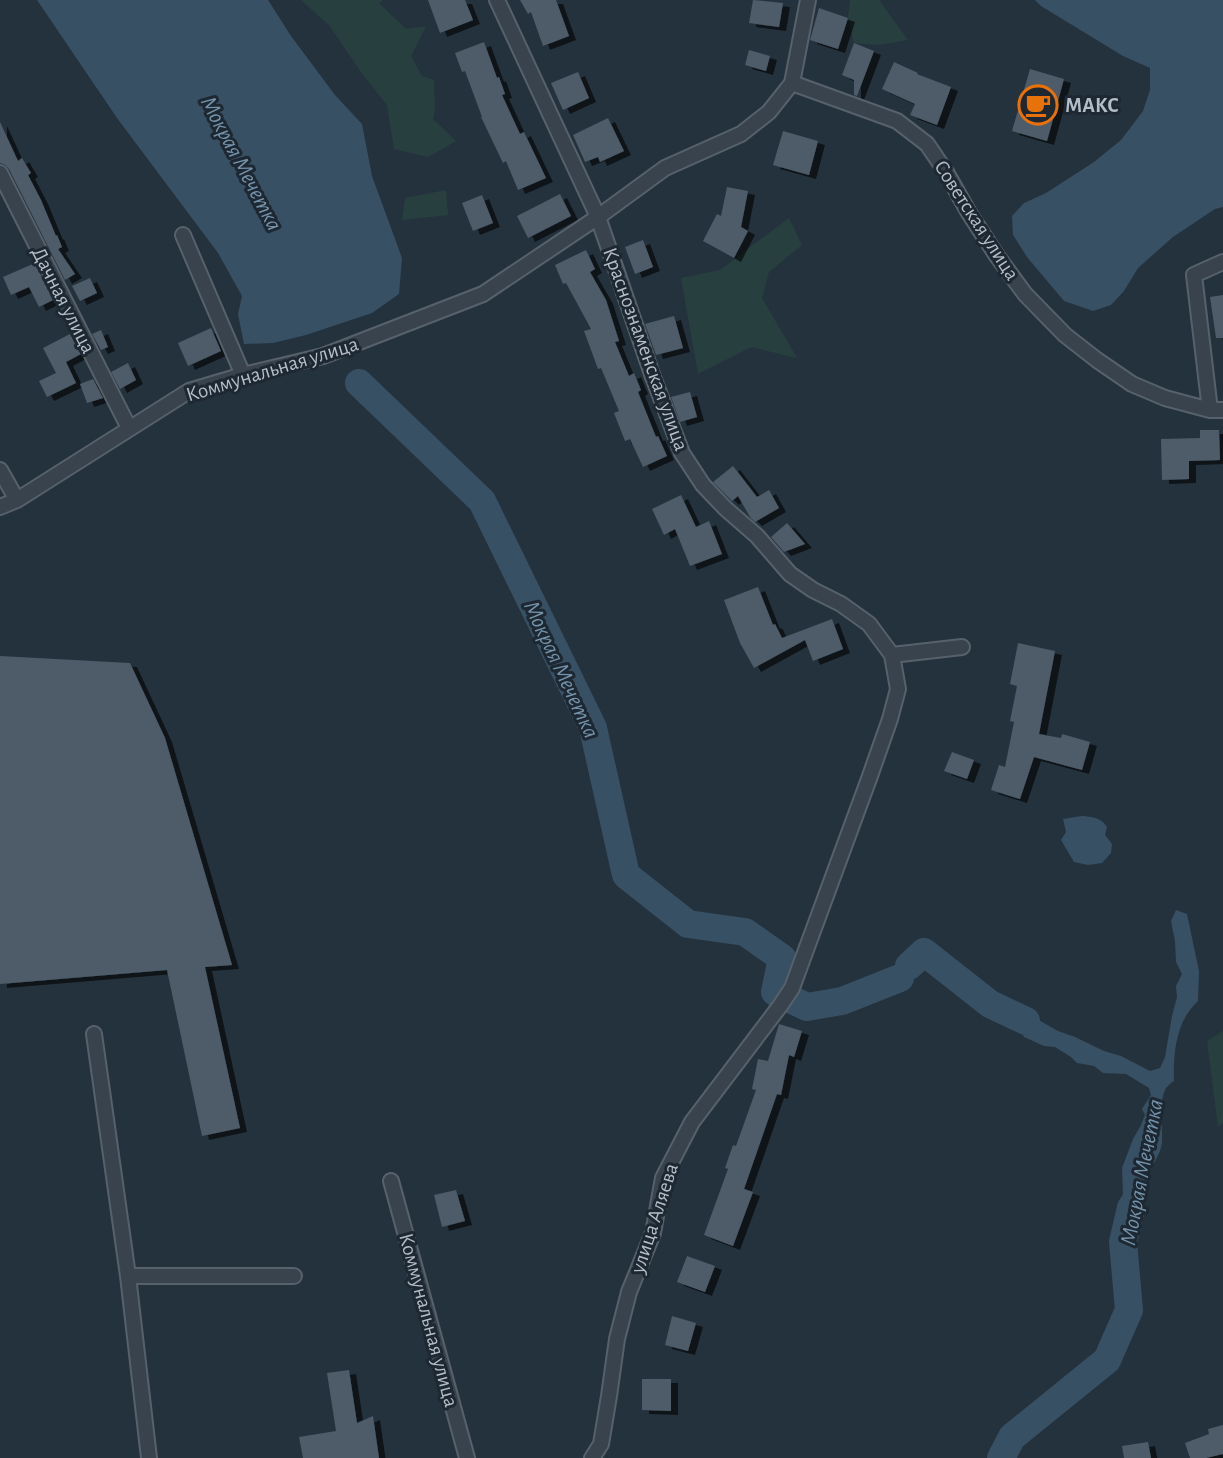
<svg xmlns="http://www.w3.org/2000/svg" width="1223" height="1458" viewBox="0 0 1223 1458" font-family="'Alegreya Sans',sans-serif">
  <defs>
    <filter id="shadow"><feDropShadow dx="7" dy="4" stdDeviation="0" flood-color="#0009"/></filter>
  </defs>
  <rect width="100%" height="100%" fill="#24323d"/>
  <path fill="#27403f" d="M 301,0 L 383,0 L 379,3 L 406,29 L 426,26 L 411,56 L 422,76 L 434,80 L 435,107 L 433,119 L 456,141 L 428,157 L 394,149 L 387,105 L 363,75 L 329,25 Z
    M 850,0 L 879,0 L 908,40 L 879,45 L 854,43 L 848,18 Z
    M 446,190 L 448,215 L 402,220 L 405,198 Z
    M 789,218 L 802,245 L 769,272 L 762,298 L 797,358 L 751,347 L 698,374 L 681,278 L 720,270 Z
    M 1223,1031 L 1223,1123 L 1218,1127 L 1207,1041 Z"/>
  <path fill="#385064" d="M 37,0 L 268,0 L 291,36 L 335,95 L 362,124 L 372,176 L 402,258 L 399,294 L 372,313 L 306,335 L 273,343 L 244,344 L 238,314 L 242,296 L 218,253 L 117,118 Z
    M 1035,0 L 1223,0 L 1223,207 L 1215,209 L 1173,237 L 1138,268 L 1124,291 L 1111,305 L 1093,311 L 1064,301 L 1027,257 L 1013,235 L 1012,216 L 1024,203 L 1046,193 L 1094,162 L 1121,140 L 1143,111 L 1150,90 L 1150,68 L 1123,56 L 1041,6 Z
    M 1082,816 C 1092,817 1101,817 1107,827 L 1105,835 L 1112,844 L 1111,853 L 1102,863 L 1088,865 L 1074,862 L 1061,840 L 1066,832 L 1063,819 Z
    M 1176,910 L 1187,914 L 1199,971 L 1198,1001 C 1176,1021 1173,1053 1174,1081 C 1173,1081 1166,1088 1166,1088 C 1158,1103 1163,1126 1162,1143 C 1160,1157 1149,1169 1144,1183 C 1139,1199 1140,1215 1141,1231 L 1128,1245 L 1120,1246 L 1114,1239 L 1119,1229 L 1116,1216 L 1118,1203 L 1123,1194 L 1122,1168 L 1133,1139 L 1140,1127 L 1145,1115 L 1142,1109 L 1151,1095 L 1149,1088 L 1126,1074 L 1103,1073 L 1094,1066 L 1077,1063 L 1071,1057 L 1055,1047 L 1044,1046 L 1024,1037 L 1021,1031 L 1013,1024 L 993,1014 L 988,1007 L 995,1000 L 1030,1015 L 1058,1031 L 1075,1037 L 1104,1051 L 1121,1056 L 1150,1071 L 1160,1068 L 1165,1057 L 1172,1016 L 1177,997 L 1176,986 L 1182,974 L 1176,962 L 1175,941 L 1171,921 Z"/>
  <g fill="none" stroke-linecap="round" stroke-linejoin="round">
    <path stroke="#385064" stroke-width="28" d="M 359,383 L 482,501 L 593,728 L 626,875 L 688,924 L 745,932 L 782,958 L 775,992 L 807,1007 L 842,1001 L 900,978
      M 909,966 L 924,952 L 990,1004 L 1026,1021
      M 1001,1458 L 1012,1437 L 1107,1360 L 1129,1310 L 1123,1242 L 1131,1208"/>
  </g>
  <path fill="#4d5b68" filter="url(#shadow)" d="M 428,0 L 465,0 L 473,20 L 440,33 Z
    M 520,0 L 556,0 L 569,36 L 543,46 L 531,12 L 528,14 Z
    M 753,0 L 783,3 L 779,27 L 749,23 Z
    M 819,8 L 848,18 L 838,49 L 810,40 Z
    M 484,42 L 497,78 L 499,77 L 505,94 L 502,95 L 520,134 L 524,132 L 546,178 L 518,190 L 506,161 L 503,163 L 481,117 L 482,117 L 465,71 L 462,72 L 455,53 Z
    M 854,43 L 874,51 L 857,96 L 854,95 L 854,80 L 842,75 Z
    M 749,50 L 770,56 L 766,71 L 745,65 Z
    M 894,62 L 918,73 L 917,74 L 951,87 L 937,125 L 910,115 L 915,104 L 882,89 Z
    M 1030,69 L 1064,79 L 1047,141 L 1012,131 Z
    M 578,72 L 589,98 L 563,110 L 551,83 Z
    M 608,118 L 624,151 L 600,162 L 598,157 L 585,162 L 573,135 Z
    M 0,122 L 18,161 L 22,158 L 31,173 L 28,175 L 41,200 L 56,236 L 57,235 L 62,247 L 58,249 L 75,274 L 65,280 L 9,169 L 5,165 L 0,163 Z
    M 783,131 L 818,141 L 809,175 L 773,165 Z
    M 727,187 L 748,191 L 741,227 L 748,231 L 734,258 L 703,241 L 717,214 L 721,216 Z
    M 560,194 L 571,216 L 528,238 L 517,216 Z
    M 482,195 L 493,223 L 473,231 L 462,203 Z
    M 643,240 L 653,267 L 635,274 L 625,247 Z
    M 586,250 L 595,269 L 590,272 L 606,300 L 619,341 L 615,342 L 629,376 L 634,373 L 641,390 L 638,392 L 656,437 L 658,436 L 667,456 L 643,467 L 630,439 L 625,441 L 614,413 L 619,411 L 601,368 L 598,369 L 584,331 L 591,329 L 566,283 L 563,284 L 555,265 Z
    M 35,263 L 53,300 L 39,307 L 29,287 L 11,295 L 3,277 Z
    M 90,278 L 97,293 L 80,301 L 72,286 Z
    M 1223,295 L 1223,338 L 1216,338 L 1210,297 Z
    M 674,316 L 683,348 L 656,355 L 645,324 Z
    M 211,328 L 221,351 L 188,366 L 178,343 Z
    M 101,330 L 108,347 L 101,350 L 92,334 Z
    M 70,334 L 81,354 L 66,362 L 76,383 L 47,397 L 39,381 L 56,373 L 43,348 Z
    M 128,363 L 136,380 L 120,389 L 111,372 Z
    M 93,379 L 103,398 L 87,403 L 80,384 Z
    M 690,392 L 697,417 L 680,422 L 671,397 Z
    M 1200,430 L 1219,430 L 1220,460 L 1189,461 L 1189,479 L 1162,480 L 1161,439 L 1200,438 Z
    M 733,466 L 757,497 L 769,490 L 779,508 L 755,522 L 750,517 L 738,496 L 732,501 L 713,482 Z
    M 681,495 L 696,527 L 709,521 L 722,554 L 690,566 L 675,529 L 664,535 L 652,509 Z
    M 787,523 L 805,544 L 784,552 L 771,537 Z
    M 758,587 L 773,625 L 775,624 L 782,638 L 832,619 L 843,649 L 813,661 L 805,640 L 754,668 L 740,643 L 724,600 Z
    M 1018,643 L 1055,651 L 1039,734 L 1061,738 L 1062,734 L 1090,742 L 1082,770 L 1034,757 L 1020,799 L 991,790 L 999,765 L 1005,767 L 1014,722 L 1010,721 L 1017,686 L 1010,684 Z
    M 0,656 L 130,663 L 165,738 L 232,965 L 205,967 L 240,1128 L 202,1136 L 167,970 L 0,984 Z
    M 952,752 L 974,760 L 967,779 L 944,771 Z
    M 779,1024 L 802,1031 L 794,1057 L 789,1055 L 781,1095 L 777,1094 L 744,1189 L 753,1192 L 733,1246 L 704,1235 L 728,1169 L 725,1168 L 733,1145 L 736,1146 L 756,1090 L 752,1089 L 758,1059 L 768,1061 Z
    M 456,1190 L 465,1221 L 442,1227 L 434,1195 Z
    M 687,1256 L 715,1266 L 705,1292 L 677,1282 Z
    M 672,1316 L 696,1323 L 688,1351 L 665,1345 Z
    M 349,1370 L 357,1423 L 373,1416 L 379,1458 L 303,1458 L 299,1437 L 336,1431 L 327,1373 Z
    M 642,1379 L 671,1379 L 671,1411 L 642,1410 Z
    M 1223,1425 L 1223,1454 L 1206,1458 L 1190,1458 L 1185,1443 L 1209,1434 L 1208,1429 Z
    M 1148,1442 L 1151,1458 L 1124,1458 L 1122,1446 Z"/>
  <g fill="none" stroke-linecap="round" stroke-linejoin="round">
    <g stroke="#56616b" stroke-width="18">
      <path id="street" d="M 497,0 L 598,217 L 653,377 L 682,453 L 703,485 L 726,509 L 757,536 L 790,574 L 813,590 L 841,604 L 869,624 L 892,655 L 898,689 L 890,719 L 870,776 L 792,988 L 780,1006 L 692,1122 L 663,1178 L 653,1233 L 629,1292 L 617,1339 L 609,1396 L 601,1444 L 592,1458
        M 792,83 L 897,121 L 927,144 L 946,172 L 969,213 L 997,256 L 1025,294 L 1065,335 L 1097,360 L 1132,384 L 1165,398 L 1210,410 L 1223,410
        M 0,173 L 129,428
        M 183,235 L 243,375
        M 1210,410 L 1194,275 L 1223,262
        M 0,470 L 17,500
        M 0,507 L 17,500 L 189,391 L 243,375 L 323,356 L 483,294 L 598,217 L 665,168 L 741,134 L 769,112 L 792,83 L 808,0
        M 892,655 L 962,647
        M 94,1034 L 128,1276 L 149,1458
        M 391,1181 L 467,1458
        M 128,1276 L 294,1276"/>
    </g>
    <use href="#street" stroke="#38434d" stroke-width="14"/>
  </g>
  <defs>
    <g id="cafe-ring" transform="scale(2.0125)"><circle r="9.5" fill="#1d2832" stroke="#e8710a" stroke-width="1.5"/><path d="M-5.5-4.5H6V0H3Q3 3.5 0 3.5H-2.5Q-5.5 3.5-5.5 0ZM3-3.2v2h1.7v-2ZM-6 4.5H4V6H-6Z" fill="#e8710a"/></g>
  </defs>
  <g fill-rule="evenodd">
    <use href="#cafe-ring" x="1038" y="105"/>
  </g>
  <g text-anchor="middle" stroke-width="6" stroke-linejoin="round" paint-order="stroke">
    <g font-size="21" font-weight="bold" fill="#b4bec8" stroke="#1d2832" text-anchor="start">
      <text x="1065" y="112">МАКС</text>
    </g>
    <g font-size="21" fill="#b4bec8" stroke="#1d2832">
      <text transform="translate(977 220) rotate(57)" y="7">Советская улица</text>
      <text transform="translate(64 300) rotate(63)" y="7">Дачная улица</text>
      <text transform="translate(646 349) rotate(70)" y="7">Краснознаменская улица</text>
      <text transform="translate(272 369) rotate(-17)" y="7">Коммунальная улица</text>
      <text transform="translate(654 1218) rotate(-72)" y="7">улица Аляева</text>
      <text transform="translate(429 1320) rotate(75)" y="7">Коммунальная улица</text>
    </g>
    <g font-size="23" font-style="italic" fill="#7493ab" stroke="#1d2832">
      <text transform="translate(242 163) rotate(62)" y="8">Мокрая Мечетка</text>
      <text transform="translate(562 669) rotate(65)" y="8">Мокрая Мечетка</text>
      <text transform="translate(1141 1172) rotate(-79)" y="8">Мокрая Мечетка</text>
    </g>
  </g>
</svg>
